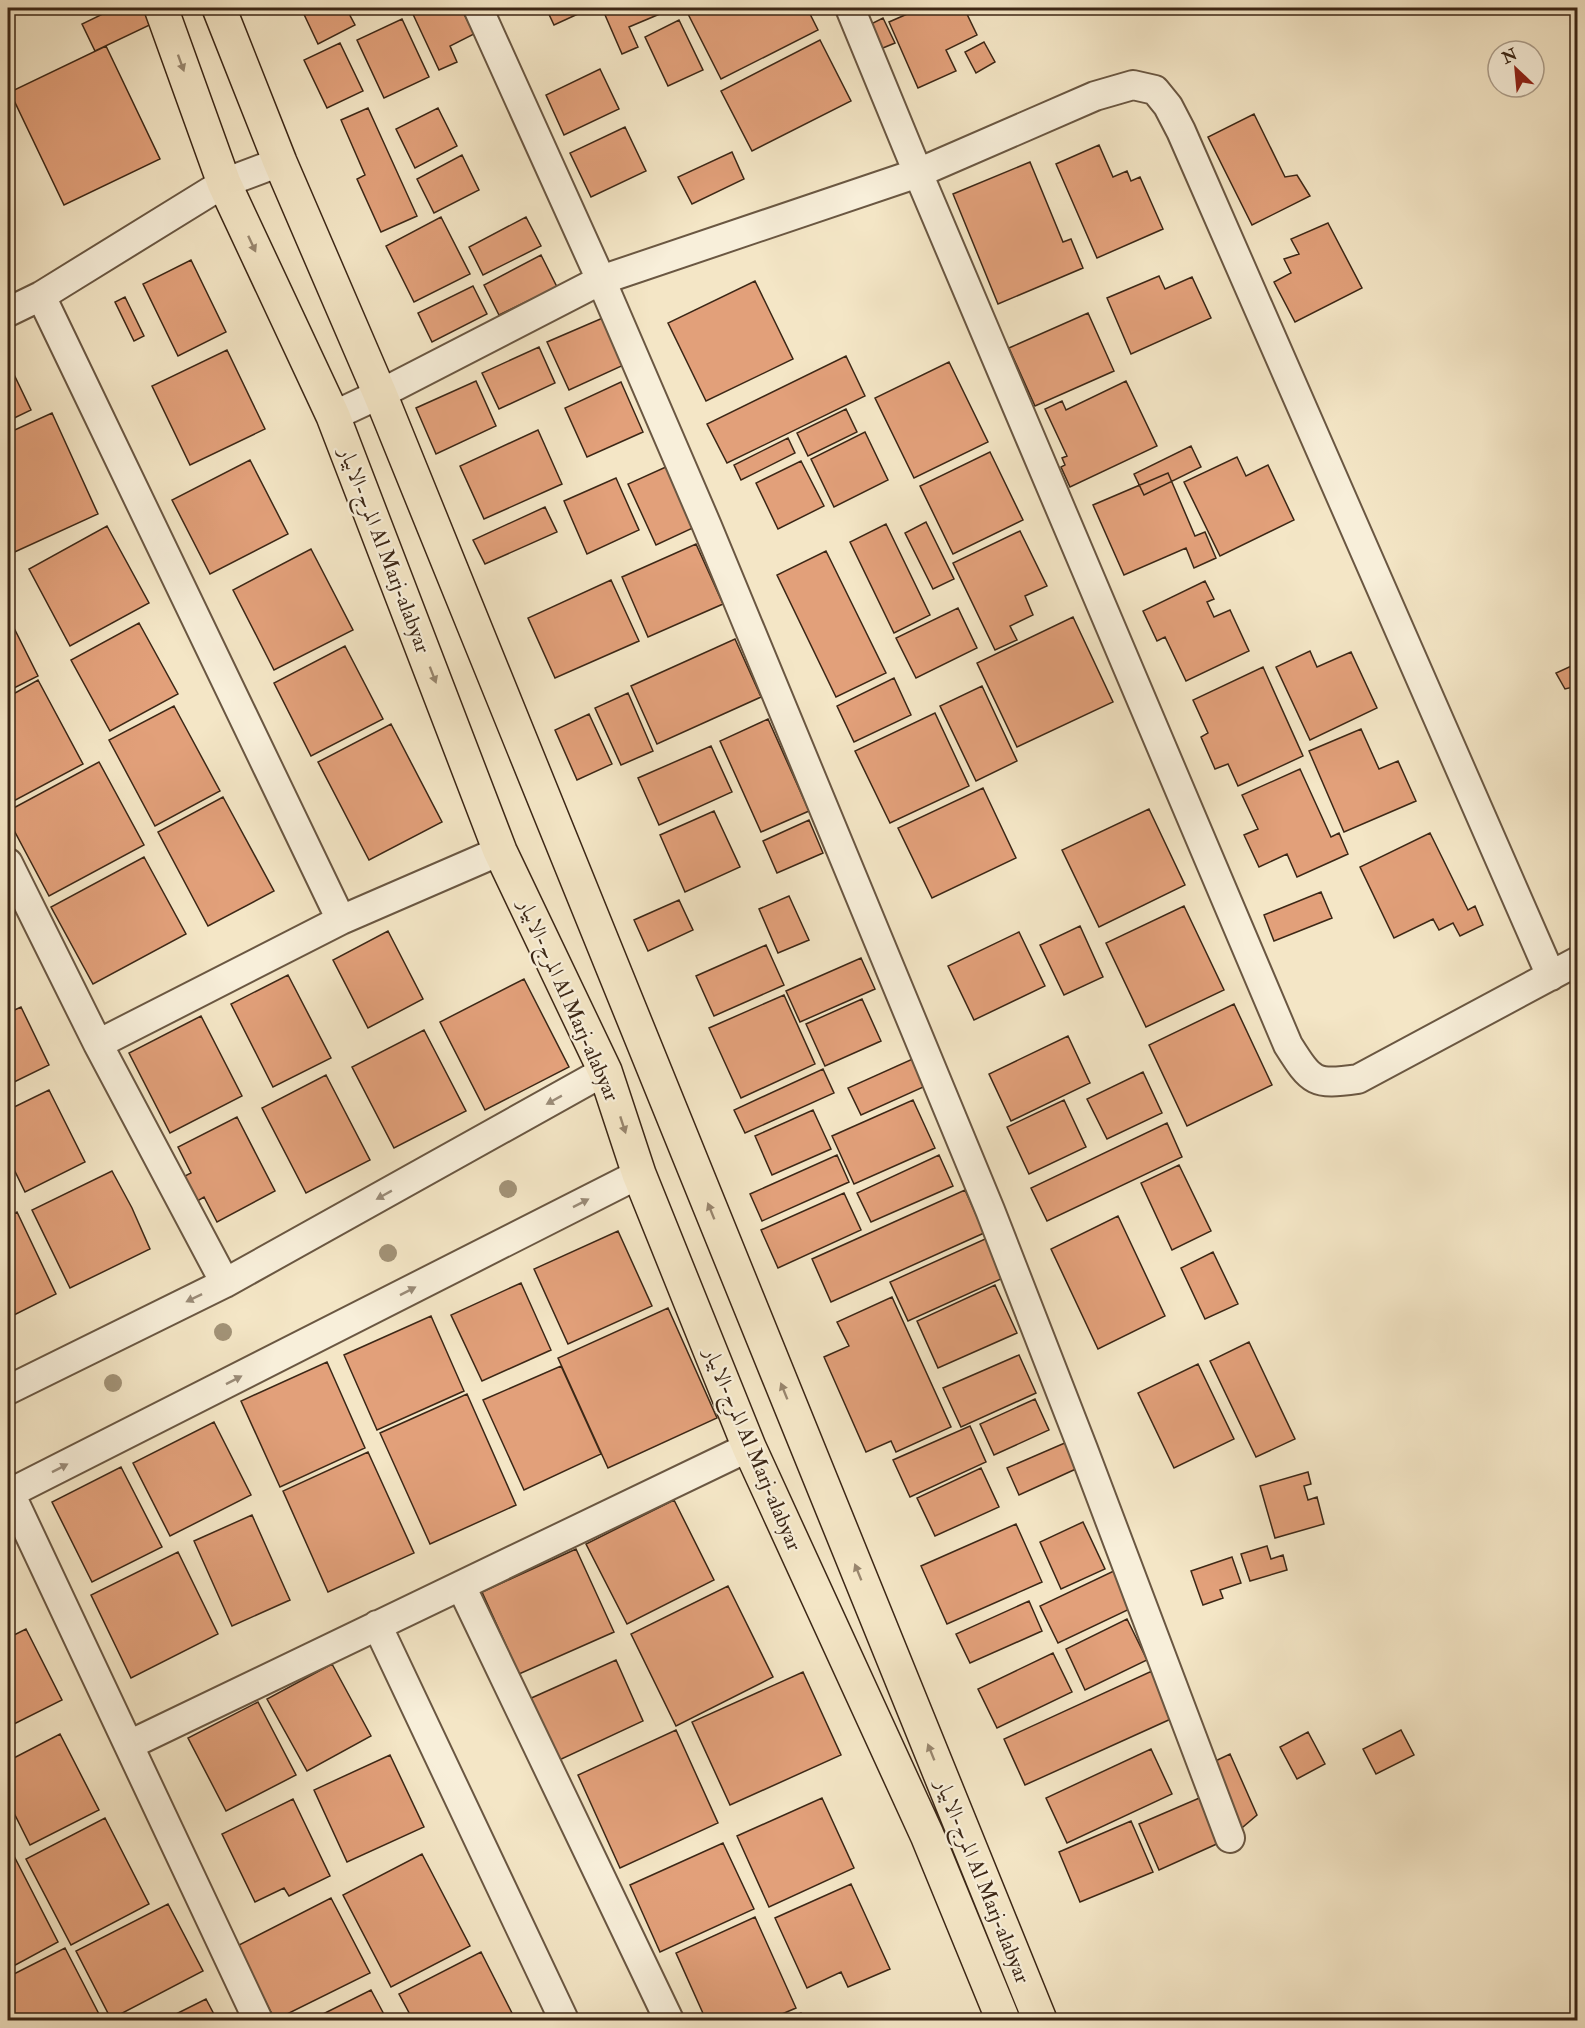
<svg xmlns="http://www.w3.org/2000/svg" width="1585" height="2028" viewBox="0 0 1585 2028" font-family="'IM FELL Double Pica',Amiri,serif">
  <rect width="100%" height="100%" fill="#f4e6c6"/>
  <filter id="stains"><feTurbulence type="fractalNoise" baseFrequency=".00333" numOctaves="4"/><feColorMatrix values="0 0 0 0 .2 0 0 0 0 .09 0 0 0 0 .02 0 0 0 .5 -.17"/></filter>
  <radialGradient id="worn" r=".72"><stop offset=".6" stop-color="#630" stop-opacity="0"/><stop offset="1" stop-color="#630" stop-opacity=".3"/></radialGradient>
  <path fill="#e2a07a" stroke="#3c2716" stroke-width="1.5" d="M 105,8 L 149,8 L 156,22 L 95,51 L 82,24 L 107,12 Z
    M 301,8 L 346,8 L 355,25 L 318,44 Z
    M 416,8 L 461,8 L 474,34 L 450,46 L 457,62 L 439,70 L 411,10 Z
    M 546,8 L 591,8 L 554,25 Z
    M 602,8 L 674,8 L 629,27 L 638,47 L 622,54 Z
    M 685,8 L 807,8 L 818,30 L 721,79 Z
    M 921,8 L 964,8 L 977,35 L 946,50 L 956,71 L 918,88 L 889,22 Z
    M 883,18 L 895,43 L 878,50 L 867,26 Z
    M 402,19 L 429,77 L 384,98 L 357,40 Z
    M 679,20 L 703,70 L 668,86 L 645,37 Z
    M 820,40 L 851,101 L 752,151 L 721,91 Z
    M 984,42 L 995,62 L 976,73 L 965,52 Z
    M 340,43 L 363,91 L 327,108 L 304,60 Z
    M 106,46 L 160,159 L 64,205 L 10,92 Z
    M 600,69 L 619,109 L 564,135 L 546,95 Z
    M 368,108 L 417,216 L 381,232 L 357,179 L 365,175 L 341,120 Z
    M 438,108 L 457,146 L 415,168 L 396,129 Z
    M 1254,114 L 1285,177 L 1297,175 L 1310,196 L 1252,225 L 1208,137 Z
    M 625,127 L 646,171 L 591,197 L 570,153 Z
    M 1099,145 L 1113,177 L 1127,171 L 1131,181 L 1140,177 L 1163,229 L 1097,258 L 1056,164 Z
    M 732,152 L 744,179 L 692,204 L 678,177 Z
    M 462,155 L 479,190 L 434,213 L 417,179 Z
    M 1030,162 L 1063,242 L 1071,239 L 1083,268 L 998,304 L 953,194 Z
    M 441,217 L 470,274 L 414,302 L 386,246 Z
    M 526,217 L 541,246 L 483,275 L 469,247 Z
    M 1328,223 L 1362,288 L 1295,322 L 1274,282 L 1291,273 L 1284,259 L 1299,254 L 1291,239 Z
    M 541,255 L 557,287 L 499,315 L 484,285 Z
    M 191,260 L 226,332 L 178,356 L 143,284 Z
    M 1159,276 L 1165,289 L 1192,277 L 1211,318 L 1131,354 L 1107,298 Z
    M 755,281 L 793,359 L 706,401 L 668,323 Z
    M 473,286 L 487,314 L 432,342 L 418,313 Z
    M 125,297 L 144,336 L 134,341 L 115,302 Z
    M 1088,313 L 1114,371 L 1035,406 L 1009,348 Z
    M 605,317 L 626,364 L 569,390 L 547,342 Z
    M 539,347 L 555,383 L 499,409 L 482,373 Z
    M 227,350 L 265,429 L 190,465 L 152,386 Z
    M 846,356 L 865,396 L 727,463 L 707,424 Z
    M 8,362 L 31,410 L 8,421 Z
    M 949,362 L 988,442 L 914,478 L 875,398 Z
    M 476,381 L 496,426 L 436,454 L 416,408 Z
    M 1126,381 L 1157,446 L 1070,487 L 1061,467 L 1065,465 L 1062,458 L 1067,456 L 1045,409 L 1062,401 L 1066,410 Z
    M 621,382 L 643,432 L 587,457 L 565,408 Z
    M 846,409 L 857,432 L 808,456 L 797,433 Z
    M 52,413 L 98,514 L 8,555 L 8,433 Z
    M 538,430 L 562,484 L 484,519 L 460,466 Z
    M 865,432 L 888,480 L 834,507 L 811,459 Z
    M 788,438 L 795,453 L 741,480 L 734,465 Z
    M 1191,446 L 1201,467 L 1144,495 L 1134,474 Z
    M 990,452 L 1023,520 L 953,554 L 920,486 Z
    M 1237,457 L 1246,476 L 1268,465 L 1294,520 L 1220,556 L 1184,482 Z
    M 250,460 L 288,534 L 210,574 L 172,500 Z
    M 801,461 L 824,506 L 778,529 L 756,483 Z
    M 668,466 L 695,527 L 656,545 L 628,484 Z
    M 1168,473 L 1195,536 L 1205,532 L 1216,558 L 1194,568 L 1186,548 L 1124,575 L 1093,505 Z
    M 616,478 L 639,530 L 587,554 L 564,501 Z
    M 545,507 L 557,532 L 485,564 L 473,540 Z
    M 926,522 L 954,579 L 933,589 L 905,533 Z
    M 886,524 L 930,615 L 894,633 L 850,542 Z
    M 107,526 L 149,603 L 70,646 L 29,569 Z
    M 1020,531 L 1047,586 L 1025,596 L 1033,615 L 1010,626 L 1017,640 L 995,650 L 953,563 Z
    M 696,544 L 723,604 L 648,637 L 622,577 Z
    M 311,549 L 353,630 L 274,670 L 233,590 Z
    M 826,551 L 886,673 L 836,697 L 777,575 Z
    M 611,580 L 639,641 L 555,678 L 528,618 Z
    M 1205,581 L 1214,599 L 1207,602 L 1214,617 L 1230,610 L 1249,651 L 1186,681 L 1165,637 L 1157,641 L 1143,611 Z
    M 958,608 L 977,648 L 916,678 L 896,638 Z
    M 8,616 L 38,676 L 8,691 Z
    M 1073,617 L 1113,702 L 1017,747 L 977,663 Z
    M 139,623 L 178,694 L 110,731 L 71,660 Z
    M 735,639 L 761,697 L 657,744 L 631,686 Z
    M 345,646 L 383,719 L 311,756 L 274,683 Z
    M 1310,651 L 1317,667 L 1351,652 L 1377,708 L 1310,740 L 1276,667 Z
    M 1578,663 L 1578,686 L 1565,689 L 1556,673 Z
    M 1263,667 L 1303,756 L 1238,786 L 1228,764 L 1215,769 L 1201,737 L 1208,733 L 1193,700 Z
    M 894,678 L 911,715 L 854,742 L 837,706 Z
    M 38,680 L 83,764 L 8,804 L 8,697 Z
    M 982,686 L 1017,761 L 976,781 L 940,706 Z
    M 628,693 L 653,751 L 621,765 L 595,708 Z
    M 174,706 L 220,791 L 155,826 L 109,740 Z
    M 935,713 L 969,786 L 890,823 L 855,751 Z
    M 589,714 L 612,764 L 577,780 L 555,730 Z
    M 768,719 L 809,811 L 761,832 L 720,741 Z
    M 391,724 L 442,822 L 369,860 L 318,762 Z
    M 1361,729 L 1379,769 L 1398,761 L 1416,801 L 1344,832 L 1309,751 Z
    M 711,746 L 732,792 L 659,825 L 638,778 Z
    M 99,762 L 144,845 L 49,896 L 8,819 L 8,811 Z
    M 1300,769 L 1331,837 L 1339,833 L 1348,854 L 1297,877 L 1287,854 L 1259,867 L 1244,835 L 1258,829 L 1242,795 Z
    M 983,788 L 1016,858 L 932,898 L 898,828 Z
    M 223,797 L 274,891 L 208,926 L 158,832 Z
    M 1149,809 L 1185,885 L 1099,927 L 1062,850 Z
    M 714,811 L 740,867 L 685,892 L 660,835 Z
    M 809,820 L 823,853 L 777,873 L 763,841 Z
    M 1430,833 L 1468,910 L 1475,906 L 1483,925 L 1460,936 L 1453,923 L 1439,930 L 1433,919 L 1394,938 L 1360,867 Z
    M 144,857 L 186,934 L 93,984 L 51,907 Z
    M 1321,892 L 1332,918 L 1274,941 L 1264,915 Z
    M 789,896 L 809,940 L 778,953 L 759,909 Z
    M 679,900 L 693,930 L 648,951 L 634,920 Z
    M 1184,906 L 1224,990 L 1146,1027 L 1106,943 Z
    M 1080,926 L 1103,977 L 1064,995 L 1040,945 Z
    M 388,931 L 423,999 L 368,1028 L 333,960 Z
    M 1019,932 L 1045,986 L 974,1020 L 948,966 Z
    M 766,945 L 784,985 L 714,1016 L 696,976 Z
    M 861,958 L 875,989 L 800,1022 L 786,991 Z
    M 288,975 L 331,1058 L 273,1087 L 231,1004 Z
    M 524,979 L 569,1067 L 485,1110 L 440,1022 Z
    M 8,980 L 13,991 L 8,994 Z
    M 784,995 L 815,1064 L 741,1098 L 709,1028 Z
    M 862,999 L 881,1041 L 825,1066 L 806,1024 Z
    M 1234,1004 L 1272,1085 L 1187,1126 L 1149,1045 Z
    M 21,1007 L 49,1065 L 8,1085 L 8,1013 Z
    M 201,1016 L 242,1096 L 170,1133 L 129,1053 Z
    M 424,1030 L 466,1111 L 394,1148 L 352,1067 Z
    M 1068,1036 L 1090,1083 L 1011,1121 L 989,1074 Z
    M 926,1053 L 939,1080 L 861,1115 L 848,1088 Z
    M 823,1069 L 834,1093 L 745,1133 L 734,1110 Z
    M 1143,1072 L 1162,1113 L 1107,1139 L 1087,1099 Z
    M 326,1075 L 370,1160 L 306,1193 L 262,1108 Z
    M 49,1090 L 85,1162 L 25,1192 L 8,1157 L 8,1110 Z
    M 913,1100 L 935,1148 L 854,1184 L 832,1136 Z
    M 1064,1100 L 1086,1147 L 1029,1174 L 1007,1127 Z
    M 813,1110 L 831,1149 L 772,1175 L 755,1136 Z
    M 237,1117 L 275,1191 L 217,1222 L 204,1197 L 194,1203 L 181,1178 L 191,1173 L 178,1147 Z
    M 1167,1123 L 1182,1157 L 1047,1221 L 1031,1188 Z
    M 837,1155 L 849,1182 L 762,1221 L 750,1194 Z
    M 939,1155 L 953,1186 L 871,1222 L 857,1193 Z
    M 1179,1165 L 1211,1231 L 1172,1250 L 1141,1183 Z
    M 112,1171 L 132,1208 L 150,1249 L 70,1288 L 32,1210 Z
    M 965,1190 L 984,1233 L 831,1302 L 812,1259 Z
    M 844,1193 L 861,1230 L 778,1268 L 761,1230 Z
    M 17,1212 L 56,1294 L 8,1318 L 8,1217 Z
    M 1118,1216 L 1165,1316 L 1098,1349 L 1051,1249 Z
    M 618,1231 L 652,1306 L 568,1344 L 534,1269 Z
    M 994,1235 L 1012,1274 L 908,1321 L 890,1282 Z
    M 1213,1252 L 1238,1304 L 1205,1319 L 1181,1268 Z
    M 521,1283 L 551,1350 L 482,1381 L 451,1315 Z
    M 995,1285 L 1017,1333 L 938,1368 L 917,1321 Z
    M 892,1297 L 951,1427 L 896,1452 L 891,1441 L 866,1452 L 824,1357 L 849,1346 L 837,1322 Z
    M 668,1308 L 717,1418 L 608,1468 L 558,1358 Z
    M 431,1316 L 464,1391 L 377,1430 L 344,1355 Z
    M 1249,1342 L 1295,1439 L 1256,1457 L 1210,1361 Z
    M 1019,1355 L 1036,1393 L 961,1427 L 943,1388 Z
    M 327,1362 L 365,1448 L 280,1487 L 241,1401 Z
    M 1198,1364 L 1234,1439 L 1174,1468 L 1138,1393 Z
    M 561,1366 L 601,1454 L 524,1490 L 483,1400 Z
    M 467,1394 L 516,1505 L 430,1544 L 380,1433 Z
    M 1035,1399 L 1049,1430 L 994,1455 L 980,1424 Z
    M 214,1422 L 251,1495 L 170,1536 L 133,1463 Z
    M 970,1426 L 986,1462 L 910,1497 L 893,1460 Z
    M 1067,1442 L 1078,1468 L 1019,1495 L 1007,1468 Z
    M 368,1452 L 414,1553 L 328,1592 L 283,1491 Z
    M 121,1467 L 162,1547 L 92,1582 L 52,1502 Z
    M 981,1468 L 999,1507 L 935,1536 L 917,1498 Z
    M 1308,1472 L 1311,1484 L 1304,1486 L 1308,1500 L 1317,1497 L 1324,1524 L 1275,1538 L 1260,1486 Z
    M 674,1500 L 714,1580 L 627,1624 L 586,1544 Z
    M 252,1515 L 290,1600 L 232,1626 L 194,1541 Z
    M 1083,1522 L 1105,1569 L 1061,1589 L 1040,1542 Z
    M 1016,1524 L 1042,1582 L 947,1624 L 921,1566 Z
    M 1267,1546 L 1271,1559 L 1283,1555 L 1287,1570 L 1250,1581 L 1241,1554 Z
    M 576,1549 L 614,1632 L 519,1674 L 482,1592 Z
    M 178,1552 L 218,1634 L 131,1678 L 91,1595 Z
    M 1232,1557 L 1241,1583 L 1220,1590 L 1223,1598 L 1203,1605 L 1191,1571 Z
    M 1118,1569 L 1136,1606 L 1058,1643 L 1040,1606 Z
    M 728,1586 L 773,1677 L 676,1726 L 631,1634 Z
    M 1029,1601 L 1042,1631 L 970,1663 L 956,1634 Z
    M 1127,1619 L 1147,1660 L 1085,1690 L 1066,1649 Z
    M 26,1629 L 62,1700 L 8,1727 L 8,1638 Z
    M 1053,1653 L 1072,1692 L 997,1728 L 978,1689 Z
    M 616,1660 L 643,1721 L 555,1762 L 527,1700 Z
    M 332,1664 L 371,1736 L 307,1771 L 267,1699 Z
    M 1152,1671 L 1173,1718 L 1025,1785 L 1004,1739 Z
    M 803,1672 L 841,1755 L 730,1805 L 692,1722 Z
    M 258,1702 L 296,1775 L 226,1811 L 188,1738 Z
    M 676,1730 L 718,1823 L 620,1868 L 578,1775 Z
    M 1401,1730 L 1414,1755 L 1376,1774 L 1363,1749 Z
    M 1308,1732 L 1325,1764 L 1297,1779 L 1280,1747 Z
    M 60,1734 L 99,1810 L 30,1845 L 8,1801 L 8,1761 Z
    M 1151,1749 L 1172,1794 L 1067,1843 L 1046,1798 Z
    M 1230,1754 L 1257,1815 L 1230,1838 L 1205,1766 Z
    M 390,1755 L 424,1827 L 347,1862 L 314,1790 Z
    M 1211,1793 L 1230,1838 L 1159,1870 L 1139,1824 Z
    M 822,1798 L 854,1868 L 769,1907 L 737,1836 Z
    M 293,1799 L 330,1876 L 289,1896 L 284,1888 L 255,1902 L 222,1834 Z
    M 105,1818 L 149,1904 L 71,1945 L 26,1859 Z
    M 1131,1821 L 1153,1872 L 1080,1902 L 1059,1852 Z
    M 723,1843 L 754,1909 L 660,1952 L 630,1885 Z
    M 422,1854 L 470,1946 L 391,1987 L 343,1895 Z
    M 14,1856 L 58,1942 L 8,1969 L 8,1859 Z
    M 851,1884 L 890,1969 L 848,1987 L 841,1972 L 807,1988 L 775,1918 Z
    M 331,1898 L 370,1973 L 275,2020 L 237,1946 Z
    M 168,1904 L 203,1971 L 111,2019 L 76,1951 Z
    M 755,1917 L 796,2008 L 768,2020 L 706,2020 L 676,1953 Z
    M 65,1948 L 102,2020 L 8,2020 L 8,1977 Z
    M 481,1952 L 515,2019 L 511,2020 L 413,2020 L 399,1994 Z
    M 371,1990 L 387,2020 L 311,2020 Z
    M 206,1999 L 217,2020 L 164,2020 Z
    M 801,2013 L 804,2020 L 784,2020 Z"/>
  <g fill="none" stroke-linecap="round" stroke-linejoin="round">
    <g stroke="#6a5742" stroke-width="32">
      <path id="street" d="M 478,8 L 601,280 L 707,526 L 990,1210 L 1083,1449 L 1230,1838
        M 850,8 L 918,173 L 1288,1045 C 1312,1083 1314,1085 1358,1079 L 1578,961
        M 41,296 L 341,920
        M 8,312 L 41,296 L 224,183 L 280,162
        M 333,416 L 380,394 L 601,280 L 918,173 L 1095,96 L 1133,85 L 1155,90 L 1168,106 L 1181,131 L 1551,976
        M 8,863 L 98,1044 L 225,1283
        M 98,1044 L 341,920 L 500,851
        M 8,1390 L 225,1283 L 605,1071
        M 10,1493 L 258,2020
        M 8,1494 L 639,1174
        M 461,1586 L 669,2020
        M 377,1625 L 564,2020
        M 129,1745 L 749,1447"/>
    </g>
    <g stroke="#3c2716" stroke-width="36">
      <path id="primary" d="M 161,8 L 224,183 L 333,416 L 500,851 L 605,1071 L 639,1174 L 749,1447 L 927,1835 L 1003,2020
        M 219,8 L 280,162 L 380,394 L 1040,2020"/>
    </g>
    <use href="#street" stroke="#f8efda" stroke-width="28"/>
    <use href="#primary" stroke="#f4e6c6" stroke-width="33"/>
  </g>
  <g fill="#a29276">
    <circle cx="508" cy="1189" r="9"/>
    <circle cx="388" cy="1253" r="9"/>
    <circle cx="223" cy="1332" r="9"/>
    <circle cx="113" cy="1383" r="9"/>
  </g>
  <defs><path id="oneway-solid" d="M-6-.8H1V-3.2L6.5 0L1 3.2V.8H-6Z" transform="scale(1.5)"/></defs>
  <g fill="#98866e">
    <use href="#oneway-solid" transform="translate(181 63) rotate(70)"/>
    <use href="#oneway-solid" transform="translate(252 244) rotate(65)"/>
    <use href="#oneway-solid" transform="translate(433 675) rotate(69)"/>
    <use href="#oneway-solid" transform="translate(623 1125) rotate(72)"/>
    <use href="#oneway-solid" transform="translate(711 1211) rotate(-112)"/>
    <use href="#oneway-solid" transform="translate(784 1391) rotate(-112)"/>
    <use href="#oneway-solid" transform="translate(858 1572) rotate(-112)"/>
    <use href="#oneway-solid" transform="translate(931 1752) rotate(-112)"/>
  </g>
  <g fill="#9a8b78">
    <use href="#oneway-solid" transform="translate(554 1100) rotate(151)"/>
    <use href="#oneway-solid" transform="translate(384 1195) rotate(151)"/>
    <use href="#oneway-solid" transform="translate(581 1203) rotate(-27)"/>
    <use href="#oneway-solid" transform="translate(408 1291) rotate(-27)"/>
    <use href="#oneway-solid" transform="translate(194 1298) rotate(154)"/>
    <use href="#oneway-solid" transform="translate(234 1380) rotate(-27)"/>
    <use href="#oneway-solid" transform="translate(60 1468) rotate(-27)"/>
  </g>
  <g text-anchor="middle" stroke-width="4.5" stroke-linejoin="round" paint-order="stroke">
    <g font-size="21" fill="#3c2716" stroke="#f8efda">
      <text transform="translate(385 550) rotate(69)" y="7">المرج-الابيار Al Marj-alabyar</text>
      <text transform="translate(569 1000) rotate(66)" y="7">المرج-الابيار Al Marj-alabyar</text>
      <text transform="translate(753 1449) rotate(67)" y="7">المرج-الابيار Al Marj-alabyar</text>
      <text transform="translate(983 1881) rotate(68)" y="7">المرج-الابيار Al Marj-alabyar</text>
    </g>
  </g>
  <rect width="1585" height="2028" fill="none" stroke="#f4e6c6" stroke-width="30"/>
  <rect x="9" y="9" width="1567" height="2010" fill="none" stroke="#3c2716" stroke-width="3"/>
  <rect x="15" y="15" width="1555" height="1998" fill="none" stroke="#3c2716" stroke-width="1.5"/>
  <g transform="translate(1516 69) rotate(334)"><circle r="28" fill="#f8efda" stroke="#ad9f8c" stroke-width="1.5"/>
  <path d="M0-4.5L10 22L0 15L-10 22Z" fill="#8f2418"/>
  <text y="-9" font-size="16" font-weight="bold" text-anchor="middle" fill="#3c2716">N</text>
  </g>
  <rect width="100%" height="100%" filter="url(#stains)"/>
  <rect width="100%" height="100%" fill="url(#worn)"/>
</svg>
